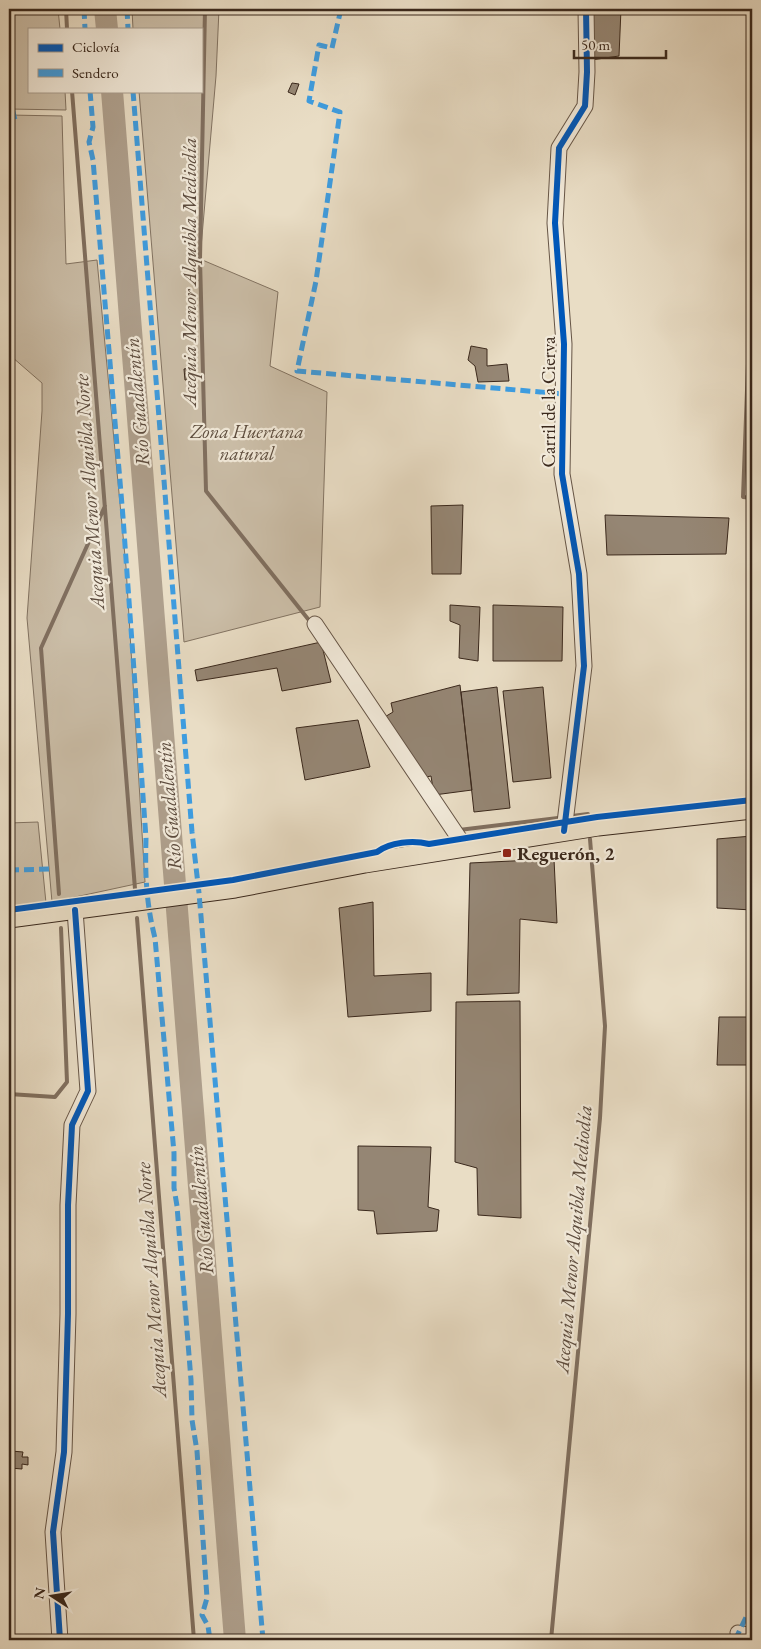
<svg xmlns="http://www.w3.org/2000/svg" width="761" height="1649" viewBox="0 0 761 1649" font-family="'EB Garamond',serif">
  <rect width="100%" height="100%" fill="#e9ddc5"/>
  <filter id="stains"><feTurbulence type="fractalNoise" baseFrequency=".004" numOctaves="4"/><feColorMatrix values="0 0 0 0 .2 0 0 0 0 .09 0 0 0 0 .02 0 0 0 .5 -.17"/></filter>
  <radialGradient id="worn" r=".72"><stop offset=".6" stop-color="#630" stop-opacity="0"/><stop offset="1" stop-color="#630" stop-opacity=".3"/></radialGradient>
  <path fill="#cbbea8" stroke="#827362" d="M 9,9 L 58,9 L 60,29 L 29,29 L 29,91 L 65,91 L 66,110 L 9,109 Z
    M 132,9 L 219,9 L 216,76 L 200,259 L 278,292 L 270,366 L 327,392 L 320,607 L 184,642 L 139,91 L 201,91 L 201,29 L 133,29 Z
    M 9,115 L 62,116 L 66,264 L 97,260 L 126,567 L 145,882 L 52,902 L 27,618 L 42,411 L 42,383 L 12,357 L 12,274 L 9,274 Z
    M 38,822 L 46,903 L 9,908 L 9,823 Z"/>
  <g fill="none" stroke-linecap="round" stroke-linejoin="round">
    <path stroke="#806f5f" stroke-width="4" d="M 66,9 L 67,29
      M 205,9 L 200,259 L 206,491 L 308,619
      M 72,91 L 135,889
      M 752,257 L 743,497 L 752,498
      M 572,816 L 588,814
      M 459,830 L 558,818
      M 59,894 L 41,648 L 105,506
      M 137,918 L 194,1640
      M 9,1094 L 55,1097 L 67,1082 L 61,928
      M 551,1640 L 600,1118 L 605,1026 L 590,839"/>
    <path stroke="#ae9f8c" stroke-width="22" d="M 105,9 L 107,29
      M 112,91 L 235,1640"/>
  </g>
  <path fill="#958674" stroke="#3a281c" d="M 592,9 L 621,9 L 619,56 L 591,60 Z
    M 292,83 L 299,84 L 295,95 L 288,92 Z
    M 471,346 L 487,349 L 487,366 L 507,364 L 509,381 L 478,382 L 475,366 L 468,360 Z
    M 195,367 L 197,380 L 185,380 L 184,369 Z
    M 463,505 L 461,574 L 432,574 L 431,506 Z
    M 605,515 L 729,518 L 726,554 L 607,555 Z
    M 450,605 L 480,607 L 478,661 L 459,658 L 460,625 L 450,621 Z
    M 493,605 L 563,607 L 562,661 L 493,661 Z
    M 321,642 L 331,682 L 282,691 L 277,668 L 197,681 L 195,670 Z
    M 460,685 L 472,790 L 434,795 L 431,776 L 422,778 L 383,718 L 393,712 L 391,703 Z
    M 497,687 L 510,808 L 474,812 L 461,692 Z
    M 543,687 L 551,778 L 513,782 L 503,691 Z
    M 358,720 L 370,767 L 305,780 L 296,728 Z
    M 752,836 L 752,910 L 717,908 L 717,839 Z
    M 554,859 L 557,923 L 520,919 L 519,993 L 467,995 L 470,863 Z
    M 373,902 L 374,976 L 431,973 L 431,1011 L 348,1017 L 339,908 Z
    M 520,1001 L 521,1218 L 478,1215 L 477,1168 L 455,1162 L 456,1002 Z
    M 719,1017 L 752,1017 L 752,1065 L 717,1065 Z
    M 358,1146 L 431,1147 L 428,1207 L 439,1210 L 437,1231 L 377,1234 L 374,1211 L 358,1210 Z
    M 11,1451 L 23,1452 L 22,1457 L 28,1457 L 28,1465 L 22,1464 L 22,1469 L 10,1468 Z"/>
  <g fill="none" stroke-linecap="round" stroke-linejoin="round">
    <g stroke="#665546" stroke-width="17">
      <path id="minor" d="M 315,624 L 465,847
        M 564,831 L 584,666 L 579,574 L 562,474 L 564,344 L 555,223 L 559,148 L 585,106 L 587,72 L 586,9
        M 738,1633 L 752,1636
        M 60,1640 L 53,1532 L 64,1452 L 68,1314 L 68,1205 L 72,1125 L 88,1091 L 75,910"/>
    </g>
    <g stroke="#3a281c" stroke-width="21">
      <path id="major" d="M 9,918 L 235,888 L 365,863 L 598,826 L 752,809"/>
    </g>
    <use href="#minor" stroke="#f1e9d9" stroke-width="15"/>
    <use href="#major" stroke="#e9ddc5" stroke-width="19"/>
    <path stroke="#3e9cdf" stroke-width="5" stroke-dasharray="10 5" stroke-linecap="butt" d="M 84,9 L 85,29
      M 127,9 L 128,29
      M 341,9 L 332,48 L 319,45 L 309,101 L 340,112 L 316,281 L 297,371 L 563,394
      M 90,91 L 93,127 L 89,142 L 93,160 L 123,517 L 146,838 C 145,873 146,903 155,938 L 174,1153 L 174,1188 L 177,1206 L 191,1380 L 192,1420 L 197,1451 L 207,1598 L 202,1615 L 208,1626 L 210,1640
      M 133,91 L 192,832 L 199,893 L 263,1640
      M 9,95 L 15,120 L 9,119
      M 9,870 L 52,869
      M 735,1640 L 752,1605"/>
    <g stroke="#f1e9d9" stroke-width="9">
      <path id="cycleway" d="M 564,831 L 584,666 L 579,574 L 562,474 L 564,344 L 555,223 L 559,148 L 585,106 L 587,72 L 586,9
        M 9,910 L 233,880 L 377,852 C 390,842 413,840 429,844 L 597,817 L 752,800
        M 60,1640 L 53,1532 L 64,1452 L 68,1314 L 68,1205 L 72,1125 L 88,1091 L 75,910"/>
    </g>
    <use href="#cycleway" stroke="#0057b8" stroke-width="6"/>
  </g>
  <rect fill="#8f2418" stroke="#f1e9d9" stroke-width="2" x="502" y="848" width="10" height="10" rx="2.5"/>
  <g text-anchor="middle" stroke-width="4.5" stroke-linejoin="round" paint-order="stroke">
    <g font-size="19" fill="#3a281c" stroke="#f1e9d9">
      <text transform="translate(548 402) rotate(-90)" y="7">Carril de la Cierva</text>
    </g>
    <g font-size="19" font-style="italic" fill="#5e4e3f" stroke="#f1e9d9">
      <text x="247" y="438">Zona Huertana<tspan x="247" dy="22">natural</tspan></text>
    </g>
    <g font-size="19" font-weight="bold" fill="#3a281c" stroke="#f1e9d9" text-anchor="start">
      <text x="517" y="860">Reguerón, 2</text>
    </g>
    <g font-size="20" font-style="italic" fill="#5d4c3e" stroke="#f1e9d9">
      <text transform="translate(189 272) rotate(-90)" y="7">Acequia Menor Alquibla Mediodía</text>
      <text transform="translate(137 402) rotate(-95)" y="7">Río Guadalentín</text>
      <text transform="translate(89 492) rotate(-94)" y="7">Acequia Menor Alquibla Norte</text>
      <text transform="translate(169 806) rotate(-95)" y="7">Río Guadalentín</text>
      <text transform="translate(201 1210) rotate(-95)" y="7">Río Guadalentín</text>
      <text transform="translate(573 1239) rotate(-85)" y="7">Acequia Menor Alquibla Mediodía</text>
      <text transform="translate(151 1280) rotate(-94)" y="7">Acequia Menor Alquibla Norte</text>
    </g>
  </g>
  <rect width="761" height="1649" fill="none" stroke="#e9ddc5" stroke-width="30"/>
  <rect x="10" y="10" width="741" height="1629" fill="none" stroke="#3a281c" stroke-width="2.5"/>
  <rect x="15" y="15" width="731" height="1619" fill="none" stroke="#3a281c"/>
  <rect x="28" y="28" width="175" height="65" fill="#f1e9d9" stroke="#a89c8d"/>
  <rect x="38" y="44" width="25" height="8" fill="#0057b8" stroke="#a89c8d"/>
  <text x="72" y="52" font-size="15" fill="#3a281c">Ciclovía</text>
  <rect x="38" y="69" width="25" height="8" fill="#3e9cdf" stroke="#a89c8d"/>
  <text x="72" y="78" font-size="15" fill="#3a281c">Sendero</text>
  <g transform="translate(52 1596) rotate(282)" stroke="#f1e9d9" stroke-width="4" paint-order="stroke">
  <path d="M0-4L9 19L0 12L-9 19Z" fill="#3a281c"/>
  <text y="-8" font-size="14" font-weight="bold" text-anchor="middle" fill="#3a281c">N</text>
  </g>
  <path d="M574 50v8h92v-8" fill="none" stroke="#3a281c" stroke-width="2.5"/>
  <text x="581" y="50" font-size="15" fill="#3a281c" stroke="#f1e9d9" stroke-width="4" paint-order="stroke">50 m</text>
  <rect width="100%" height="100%" filter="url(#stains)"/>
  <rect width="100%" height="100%" fill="url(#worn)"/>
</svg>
